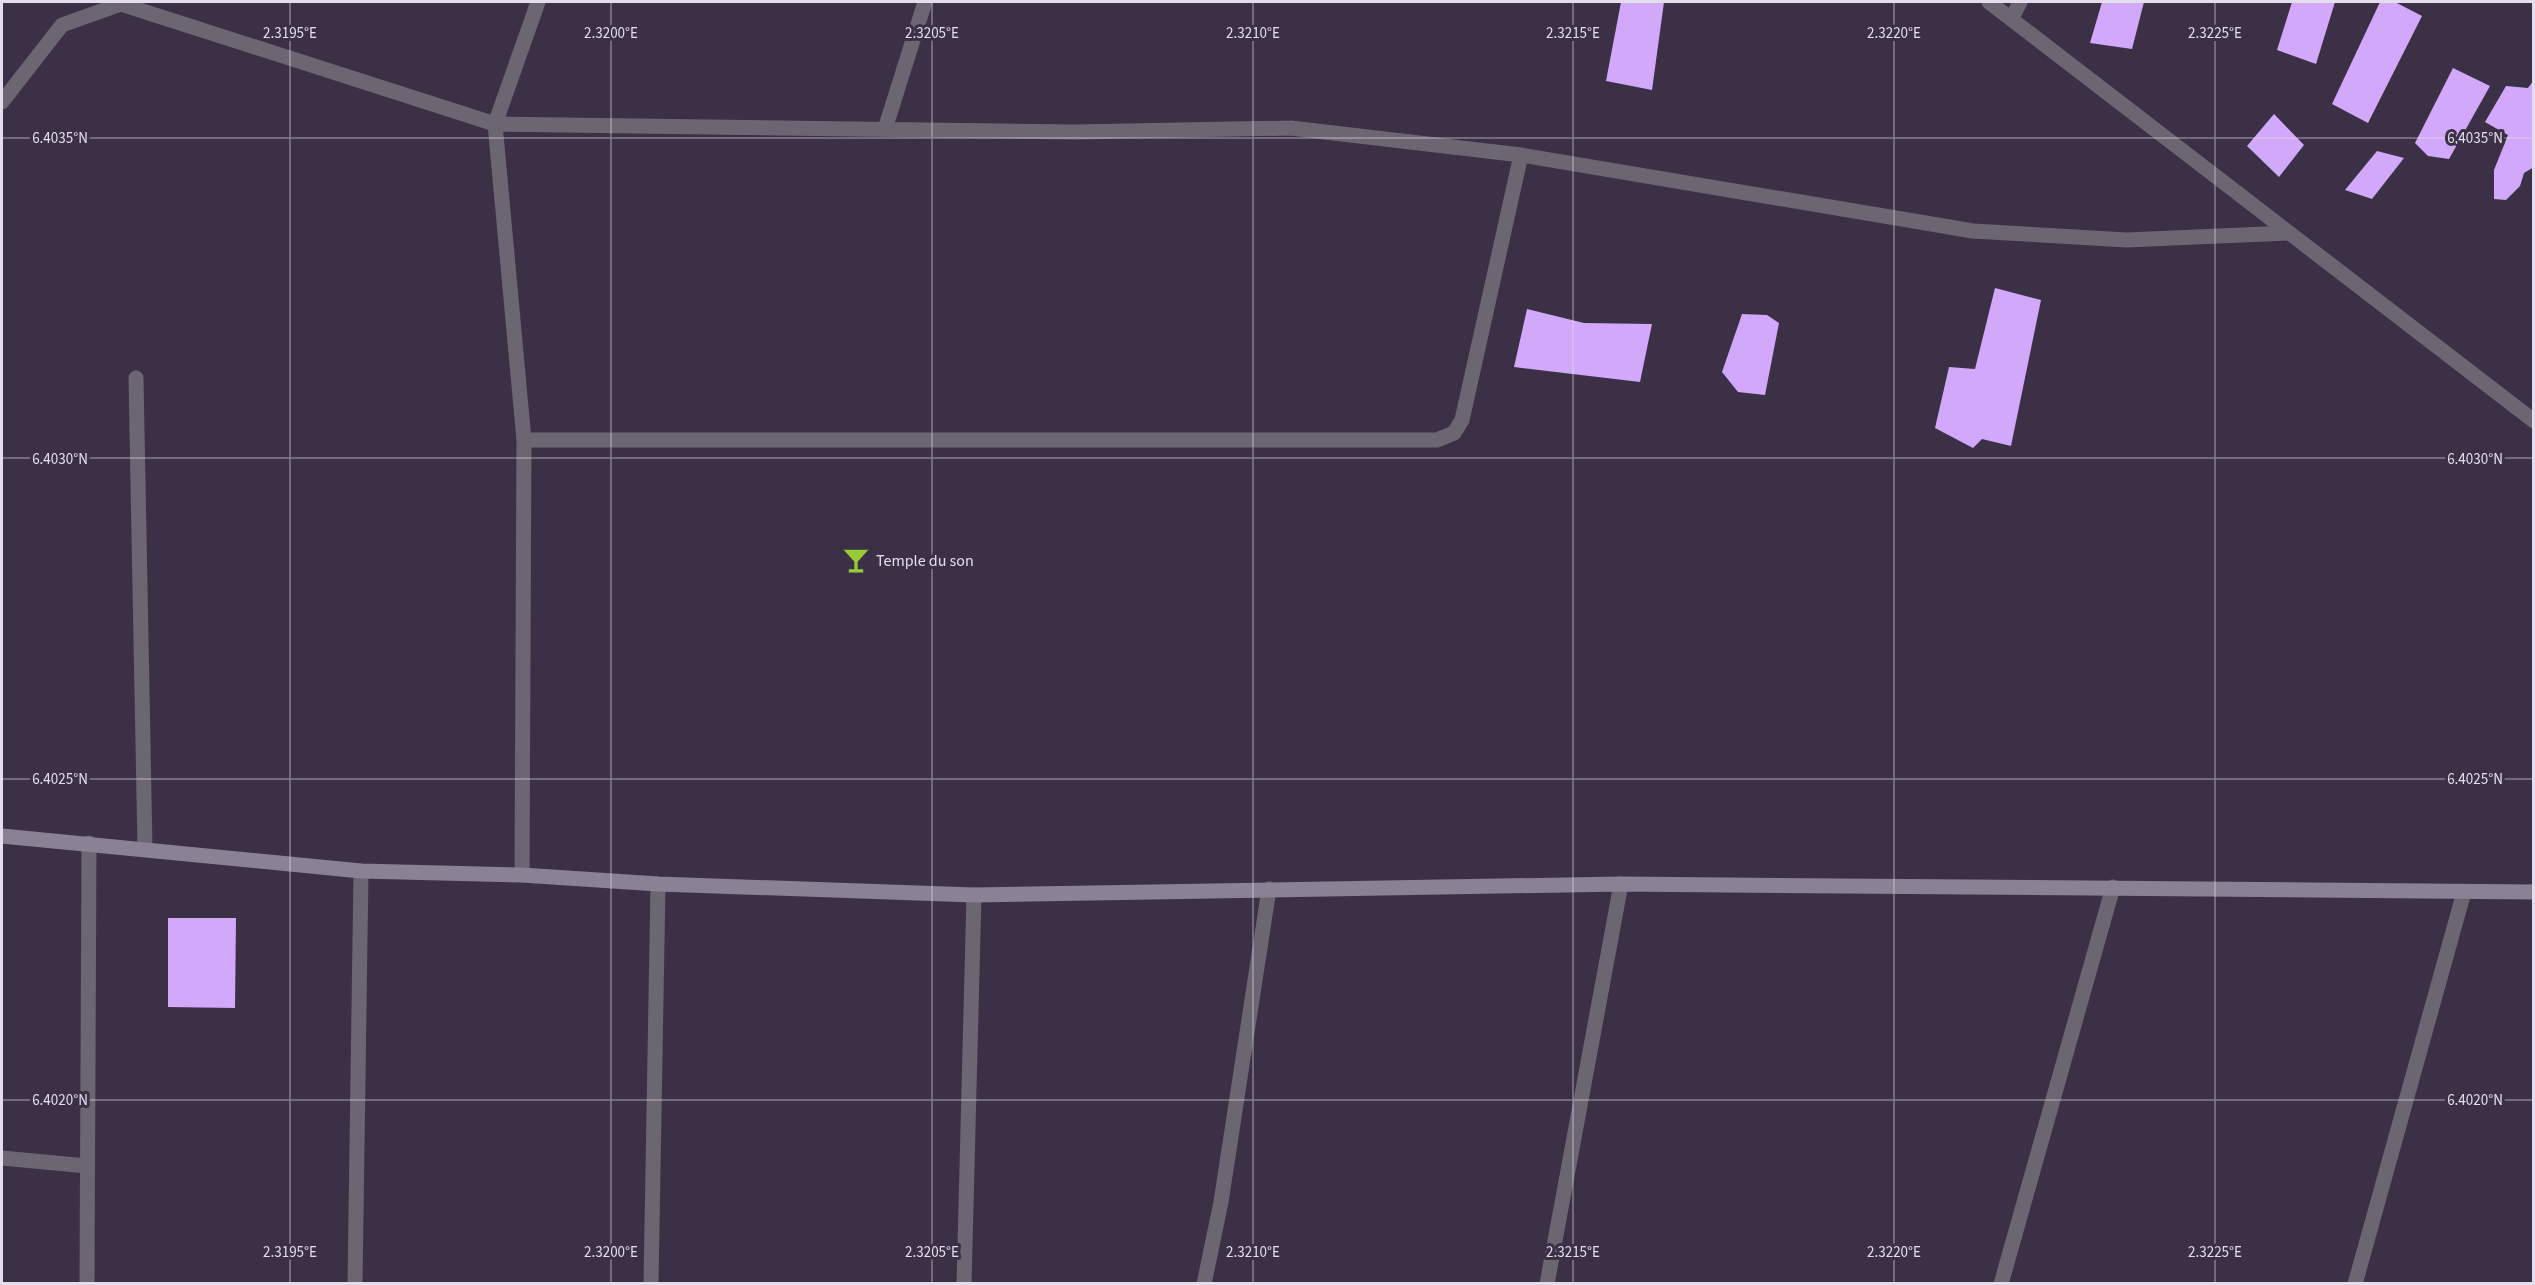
<svg xmlns="http://www.w3.org/2000/svg" width="2535" height="1285" viewBox="0 0 2535 1285" font-family="'Source Sans 3',sans-serif">
  <rect width="100%" height="100%" fill="#3c3047"/>
  <path fill="#d2a8fa" d="M 1621,2 L 1664,2 L 1652,90 L 1606,81 Z
    M 2102,2 L 2144,2 L 2132,49 L 2090,43 Z
    M 2292,2 L 2335,2 L 2316,64 L 2277,50 Z
    M 2380,2 L 2395,2 L 2422,16 L 2368,123 L 2332,104 Z
    M 2453,68 L 2490,86 L 2449,159 L 2428,156 L 2415,143 Z
    M 2534,80 L 2534,167 L 2524,173 L 2520,186 L 2506,200 L 2494,199 L 2494,170 L 2508,135 L 2485,122 L 2506,86 L 2528,88 Z
    M 2274,114 L 2304,145 L 2279,177 L 2247,146 Z
    M 2377,151 L 2404,158 L 2372,199 L 2345,190 Z
    M 1995,288 L 2041,300 L 2011,446 L 1982,439 L 1973,448 L 1935,428 L 1949,367 L 1975,369 Z
    M 1527,309 L 1584,323 L 1652,324 L 1640,382 L 1514,367 Z
    M 1742,314 L 1767,315 L 1779,323 L 1765,395 L 1738,392 L 1722,372 Z
    M 168,918 L 236,918 L 235,1008 L 168,1007 Z"/>
  <g fill="none" stroke-linecap="round" stroke-linejoin="round">
    <path stroke="#6c6672" stroke-width="15" d="M 1989,2 L 2534,421
      M 2012,18 L 2020,2
      M 2,102 L 62,25 L 121,4 L 495,124 L 1076,132 L 1291,128 L 1521,155 L 1973,231 L 2127,240 L 2289,233
      M 885,129 L 925,2
      M 136,378 L 145,849
      M 524,440 L 1437,440 L 1454,433 L 1462,420 L 1521,155
      M 522,875 L 524,440 L 495,124 L 538,2
      M 2,1158 L 87,1166
      M 87,1284 L 89,843
      M 355,1284 L 361,871
      M 651,1284 L 658,884
      M 964,1284 L 974,895
      M 1204,1284 L 1221,1202 L 1269,889
      M 1547,1284 L 1621,884
      M 2001,1284 L 2113,887
      M 2355,1284 L 2464,892"/>
    <path stroke="#8a8194" stroke-width="15" d="M 2,836 L 361,871 L 522,875 L 658,884 L 974,895 L 1621,884 L 2534,892"/>
  </g>
  <path fill="none" stroke="#e4ddec" stroke-width="1.5" stroke-opacity="0.45" d="M 290,2 L 290,1284M 611,2 L 611,1284M 932,2 L 932,1284M 1253,2 L 1253,1284M 1573,2 L 1573,1284M 1894,2 L 1894,1284M 2215,2 L 2215,1284M 2,138 L 2534,138M 2,458 L 2534,458M 2,779 L 2534,779M 2,1100 L 2534,1100"/>
  <defs>
    <g id="bar-bare" transform="scale(2.07)"><path d="M-6-5H6L.8 .8V4.5H3.5V6h-7V4.5H-.8V.8Z" fill="#98cb36" stroke="#3c3047" stroke-width="2.5" paint-order="stroke"/></g>
  </defs>
  <g fill-rule="evenodd">
    <use href="#bar-bare" x="856" y="560"/>
  </g>
  <g text-anchor="middle" stroke-width="6" stroke-linejoin="round" paint-order="stroke">
    <g font-size="16" fill="#e4ddec" stroke="#3c3047" text-anchor="start">
      <text x="876" y="566">Temple du son</text>
    </g>
  </g>
  <g font-size="15" text-anchor="middle" fill="#e4ddec" stroke="#3c3047" stroke-width="6" stroke-linejoin="round" paint-order="stroke">
    <text x="290" y="38">2.3195°E</text>
    <text x="611" y="38">2.3200°E</text>
    <text x="932" y="38">2.3205°E</text>
    <text x="1253" y="38">2.3210°E</text>
    <text x="1573" y="38">2.3215°E</text>
    <text x="1894" y="38">2.3220°E</text>
    <text x="2215" y="38">2.3225°E</text>
    <text x="60" y="143">6.4035°N</text>
    <text x="2475" y="143">6.4035°N</text>
    <text x="60" y="464">6.4030°N</text>
    <text x="2475" y="464">6.4030°N</text>
    <text x="60" y="784">6.4025°N</text>
    <text x="2475" y="784">6.4025°N</text>
    <text x="60" y="1105">6.4020°N</text>
    <text x="2475" y="1105">6.4020°N</text>
    <text x="290" y="1257">2.3195°E</text>
    <text x="611" y="1257">2.3200°E</text>
    <text x="932" y="1257">2.3205°E</text>
    <text x="1253" y="1257">2.3210°E</text>
    <text x="1573" y="1257">2.3215°E</text>
    <text x="1894" y="1257">2.3220°E</text>
    <text x="2215" y="1257">2.3225°E</text>
  </g>
  <rect width="2535" height="1285" fill="none" stroke="#e4ddec" stroke-width="6"/>
</svg>
